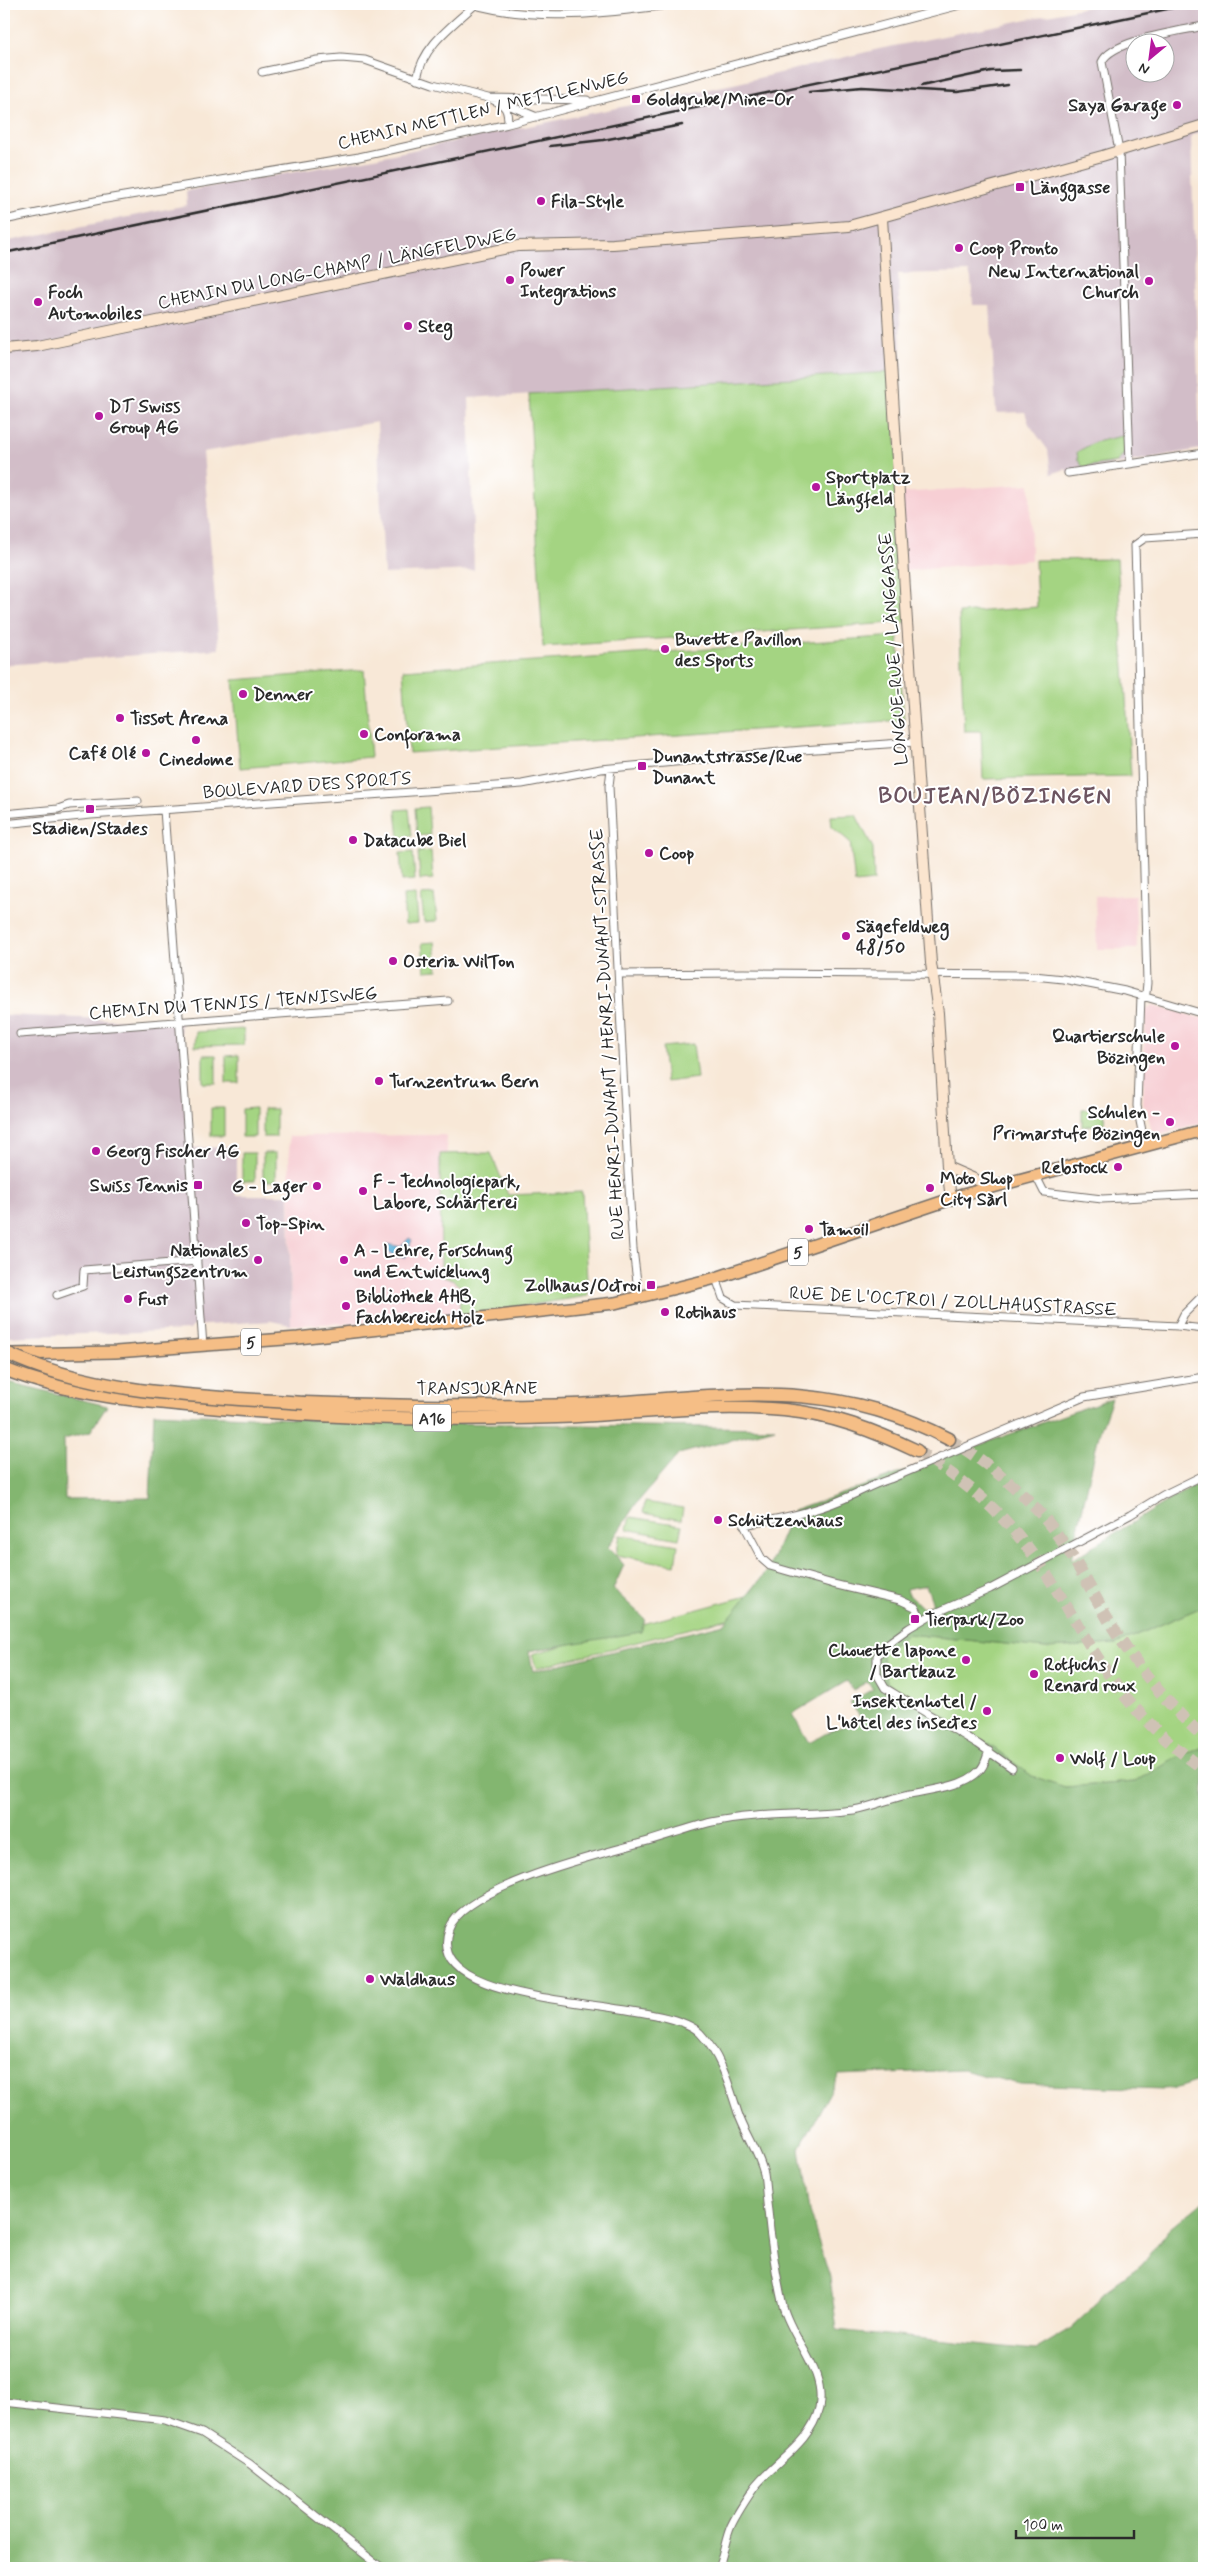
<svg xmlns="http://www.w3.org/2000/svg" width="1208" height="2572" viewBox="0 0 1208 2572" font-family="Mynerve,sans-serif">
  <rect width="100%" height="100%" fill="#fff"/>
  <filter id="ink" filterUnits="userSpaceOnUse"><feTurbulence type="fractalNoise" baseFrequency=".02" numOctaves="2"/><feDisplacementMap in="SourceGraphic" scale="10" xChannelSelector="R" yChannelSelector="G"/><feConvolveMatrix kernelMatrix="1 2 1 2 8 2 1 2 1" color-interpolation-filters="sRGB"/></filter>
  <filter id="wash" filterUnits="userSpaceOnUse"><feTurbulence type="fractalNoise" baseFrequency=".0096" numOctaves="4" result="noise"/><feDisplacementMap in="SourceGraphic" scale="20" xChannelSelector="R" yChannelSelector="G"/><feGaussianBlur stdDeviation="1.12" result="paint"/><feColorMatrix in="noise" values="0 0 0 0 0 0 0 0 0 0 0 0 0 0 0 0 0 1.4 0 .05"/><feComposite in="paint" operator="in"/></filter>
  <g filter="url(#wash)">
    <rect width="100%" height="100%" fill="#f8e8d7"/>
    <path fill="#f7cfd4" d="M 1030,484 L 1031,560 L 904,571 L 900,493 Z
      M 1135,895 L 1137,949 L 1097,949 L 1095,896 Z
      M 1153,1005 L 1204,1019 L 1204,1122 L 1153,1136 L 1146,1107 L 1143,1106 L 1146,1009 Z
      M 446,1135 L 447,1154 L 440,1154 L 440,1182 L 452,1280 L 461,1287 L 459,1316 L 391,1322 L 291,1325 L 289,1136 Z"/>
    <path fill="#d2bdc8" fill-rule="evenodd" d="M 1102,4 L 1204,4 L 1204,130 L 1191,136 L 1200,449 L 1068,473 L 1066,469 L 1051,474 L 1048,450 L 1029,424 L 1025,412 L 996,413 L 990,305 L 973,305 L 971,278 L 969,272 L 898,274 L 902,371 L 469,398 L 474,570 L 384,574 L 377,422 L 203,452 L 219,649 L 4,665 L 4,242 L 187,205 L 186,191 L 364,160 L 738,83 L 879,49 ZM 1136,42 L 1166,42 L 1166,72 L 1136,72 Z
      M 4,1015 L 180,1022 L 189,1148 L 236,1147 L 236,1195 L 289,1195 L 291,1325 L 271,1321 L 192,1326 L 190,1330 L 4,1337 Z"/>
    <path fill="#a4d482" stroke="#688056" d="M 892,372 L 907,622 L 543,647 L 529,394 Z
      M 1127,435 L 1126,451 L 1117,462 L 1083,467 L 1078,460 L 1077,452 L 1095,442 Z
      M 1117,559 L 1131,776 L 983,779 L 981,731 L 964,731 L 959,613 L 1037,607 L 1035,560 Z
      M 898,636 L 904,720 L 409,753 L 403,670 Z
      M 364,670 L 371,757 L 240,768 L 233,680 Z
      M 428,807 L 430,835 L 417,836 L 415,808 Z
      M 409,809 L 412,836 L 399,838 L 396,810 Z
      M 856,815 L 873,848 L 874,881 L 855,883 L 850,842 L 832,827 L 831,816 Z
      M 431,851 L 433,879 L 420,880 L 418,852 Z
      M 413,852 L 415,880 L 402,881 L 400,853 Z
      M 434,894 L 437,921 L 424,922 L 421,895 Z
      M 416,895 L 418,923 L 405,924 L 403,896 Z
      M 435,942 L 438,970 L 425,971 L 422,943 Z
      M 244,1029 L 244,1045 L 195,1046 L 196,1032 Z
      M 693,1044 L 697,1078 L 666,1082 L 662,1047 Z
      M 203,1055 L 216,1055 L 216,1083 L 203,1083 Z
      M 239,1055 L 239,1083 L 226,1083 L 226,1056 Z
      M 211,1108 L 224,1108 L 224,1136 L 211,1136 Z
      M 255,1108 L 255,1137 L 242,1137 L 242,1109 Z
      M 263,1109 L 276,1109 L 276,1137 L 263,1137 Z
      M 1082,1109 L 1105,1109 L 1104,1123 L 1082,1127 Z
      M 242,1153 L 255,1153 L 255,1181 L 242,1181 Z
      M 263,1153 L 276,1153 L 276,1181 L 263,1181 Z
      M 491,1153 L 508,1195 L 582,1192 L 588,1296 L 459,1316 L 461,1287 L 452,1280 L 441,1276 L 440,1154 Z
      M 645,1502 L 683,1508 L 681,1520 L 643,1513 Z
      M 630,1517 L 682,1525 L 679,1539 L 627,1529 Z
      M 620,1535 L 678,1545 L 675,1565 L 616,1555 Z
      M 880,1560 L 789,1603 L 536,1668 L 532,1654 Z
      M 1204,1606 L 1204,1746 L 1183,1754 L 1135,1782 L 1065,1787 L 1032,1776 L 980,1738 L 887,1683 L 882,1653 L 907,1634 L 1046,1648 L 1116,1644 Z"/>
    <path fill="#83b670" stroke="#57704e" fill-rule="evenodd" d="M 4,1381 L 107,1406 L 90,1432 L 64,1439 L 65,1499 L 150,1498 L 154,1413 L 367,1422 L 775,1428 L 679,1454 L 636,1504 L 608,1547 L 624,1565 L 613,1589 L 645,1619 L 641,1632 L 529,1651 L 533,1671 L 724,1624 L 768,1570 L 793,1511 L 1112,1398 L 1099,1434 L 1071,1560 L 1196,1484 L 1204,1490 L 1204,1606 L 1116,1644 L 1046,1648 L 907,1634 L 882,1653 L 887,1683 L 980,1738 L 1032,1776 L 1065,1787 L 1135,1782 L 1183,1754 L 1204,1746 L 1204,2070 L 1201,2080 L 1177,2088 L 1163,2089 L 1019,2084 L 963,2070 L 839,2075 L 800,2148 L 809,2211 L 830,2278 L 837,2330 L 1035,2350 L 1072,2328 L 1088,2313 L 1102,2293 L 1141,2265 L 1169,2229 L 1204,2200 L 1204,2568 L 4,2568 ZM 926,1585 L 933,1604 L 923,1608 L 907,1593 L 906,1589 ZM 847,1681 L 853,1690 L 867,1682 L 873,1689 L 850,1702 L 862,1720 L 832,1730 L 809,1743 L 792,1714 Z"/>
    <path fill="#5fb3db" stroke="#456f83" d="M 409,1238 L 412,1240 L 405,1257 L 396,1257 L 386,1250 L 387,1244 L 401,1247 Z"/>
  </g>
  <g filter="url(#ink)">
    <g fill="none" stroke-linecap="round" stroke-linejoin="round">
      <path stroke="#cfc2b5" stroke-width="12" stroke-dasharray="12 6" stroke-linecap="butt" d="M 949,1439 C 991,1465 1030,1496 1059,1537 C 1079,1565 1094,1596 1112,1626 C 1138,1667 1167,1705 1204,1737
        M 917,1451 C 959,1477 998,1508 1028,1548 C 1056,1584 1076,1625 1101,1663 C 1128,1705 1163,1741 1204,1769"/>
      <g stroke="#736d67" stroke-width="9">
        <path id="street" d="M 471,4 C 537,23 609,13 675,4
          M 262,72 L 317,60 L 341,58 L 365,60 L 433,84 L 488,98 L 587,100
          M 417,79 C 422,46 453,25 476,4
          M 493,100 C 506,105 508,110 508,124
          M 503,103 L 537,117
          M 4,220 L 100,200 L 359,157 L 508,124 L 964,4
          M 1130,463 L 1119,151 L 1102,62 C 1111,40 1181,31 1204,26
          M 1068,473 L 1204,453
          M 611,769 L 609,786 L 628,1172 L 633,1249 L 639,1298
          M 164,810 L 203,1346
          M 4,814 L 58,809 L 69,805 L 138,801
          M 4,824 L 91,815 L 522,784 L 601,769 L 802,750 L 915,742
          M 619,974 L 744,973 L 1024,975 L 1063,979 L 1125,991 L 1204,1014
          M 20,1034 L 448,1001
          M 1145,1146 L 1137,1106 L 1141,996 L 1146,993 L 1147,983 L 1135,545 L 1145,538 L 1204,534
          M 1036,1176 L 1044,1192 L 1102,1199 L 1204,1194
          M 716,1278 L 723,1298 L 735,1305 L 1178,1326 L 1204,1329
          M 57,1295 L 83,1286 L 84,1270 L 197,1261
          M 1178,1326 L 1184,1314 L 1204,1294
          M 922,1619 L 915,1607 L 900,1600 L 833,1584 L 770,1566 L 762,1559 L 744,1525 C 776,1519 811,1513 841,1500 C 858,1493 873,1484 890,1479 L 1084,1397 L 1204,1377
          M 1012,1768 L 978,1744 L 885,1688 L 877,1674 L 877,1656 L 887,1644 L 909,1628 L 931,1615 L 990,1589 L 1130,1515 L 1163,1495 L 1204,1475
          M 4,2402 L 165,2420 L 202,2433 L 250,2464 L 382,2568
          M 718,2568 C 724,2555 725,2539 731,2526 C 737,2513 746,2500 754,2488 C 774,2462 811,2443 819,2408 C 827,2370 792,2341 783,2306 C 776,2275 771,2242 768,2211 C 766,2198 766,2186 764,2174 C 759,2152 745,2134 738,2113 C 729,2085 721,2055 700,2033 C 664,1994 419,2015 449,1929 C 464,1886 605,1853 648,1841 C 669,1835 691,1827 712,1822 C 758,1812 806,1816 853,1810 C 872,1807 891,1798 910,1794 C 930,1790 964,1787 979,1771 C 985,1766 986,1758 989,1751"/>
      </g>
      <g stroke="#736d67" stroke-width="12">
        <path id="secondary" d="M 882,218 L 907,622 L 931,963 L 938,1013 L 947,1167 L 951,1199
          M 4,349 L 37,346 L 518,246 L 613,244 L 849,226 L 1102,156 L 1204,125
          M 947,1167 L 993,1187"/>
      </g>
      <g stroke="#736d67" stroke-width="14">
        <path id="primary" d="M 11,1354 L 116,1352 L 298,1338 L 615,1303 L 716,1278 L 963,1195 L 1204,1130"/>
      </g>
      <g stroke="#736d67" stroke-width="15">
        <path id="highway" d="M 4,1369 C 69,1395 139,1401 209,1407 C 324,1418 441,1421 557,1417 C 632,1414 709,1403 784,1410 C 831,1414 875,1431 917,1451
          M 304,1403 C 394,1406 483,1408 572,1405 C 710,1400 819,1371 949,1439"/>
      </g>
      <use href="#street" stroke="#fff" stroke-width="7"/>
      <use href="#secondary" stroke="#fbe5cf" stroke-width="10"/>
      <use href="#primary" stroke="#f5be86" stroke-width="11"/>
      <use href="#highway" stroke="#f5be86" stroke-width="12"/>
      <path stroke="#2b2b2b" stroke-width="2.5" d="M 1184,6 L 1204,4
        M 921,86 L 991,71 L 1020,70
        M 809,92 L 862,87 L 957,92 L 1008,85
        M 550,146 L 603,140 L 682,125
        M 4,253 L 1191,4"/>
      <g stroke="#736d67" stroke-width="15" stroke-linecap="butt">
        <path id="highway-bridge" d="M 4,1352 C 96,1396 205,1396 304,1403"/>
      </g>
      <use href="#highway-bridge" stroke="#f5be86" stroke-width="12"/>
    </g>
  </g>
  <g fill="#b5179e" stroke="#fff" stroke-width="2">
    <rect x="631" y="94" width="10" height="10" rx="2.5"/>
    <circle cx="1177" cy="105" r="5"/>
    <rect x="1015" y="182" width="10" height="10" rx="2.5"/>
    <circle cx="541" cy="201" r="5"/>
    <circle cx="959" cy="248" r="5"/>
    <circle cx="510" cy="280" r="5"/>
    <circle cx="1149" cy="281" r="5"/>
    <circle cx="38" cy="302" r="5"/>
    <circle cx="408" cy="326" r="5"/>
    <circle cx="99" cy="416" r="5"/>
    <circle cx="816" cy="487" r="5"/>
    <circle cx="665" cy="649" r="5"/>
    <circle cx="243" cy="694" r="5"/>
    <circle cx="120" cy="718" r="5"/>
    <circle cx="364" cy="734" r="5"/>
    <circle cx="196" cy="740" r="5"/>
    <circle cx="146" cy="753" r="5"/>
    <rect x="637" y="761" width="10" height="10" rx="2.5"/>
    <rect x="85" y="804" width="10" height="10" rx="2.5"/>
    <circle cx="353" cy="840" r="5"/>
    <circle cx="649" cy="853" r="5"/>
    <circle cx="846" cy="936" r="5"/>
    <circle cx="393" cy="961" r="5"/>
    <circle cx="1175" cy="1046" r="5"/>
    <circle cx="379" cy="1081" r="5"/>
    <circle cx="1170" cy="1122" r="5"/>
    <circle cx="96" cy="1151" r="5"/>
    <circle cx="1118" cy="1167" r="5"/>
    <rect x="193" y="1180" width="10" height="10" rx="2.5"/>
    <circle cx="317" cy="1186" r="5"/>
    <circle cx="930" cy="1188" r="5"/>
    <circle cx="363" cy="1191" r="5"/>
    <circle cx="246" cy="1223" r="5"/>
    <circle cx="809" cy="1229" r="5"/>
    <circle cx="258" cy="1260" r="5"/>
    <circle cx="344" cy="1260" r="5"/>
    <rect x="646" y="1280" width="10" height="10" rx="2.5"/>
    <circle cx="128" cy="1299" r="5"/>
    <circle cx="346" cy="1306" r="5"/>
    <circle cx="665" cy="1312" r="5"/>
    <circle cx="718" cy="1520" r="5"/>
    <rect x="910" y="1614" width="10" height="10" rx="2.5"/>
    <circle cx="966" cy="1660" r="5"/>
    <circle cx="1034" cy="1674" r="5"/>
    <circle cx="987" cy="1711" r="5"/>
    <circle cx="1060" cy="1758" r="5"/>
    <circle cx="370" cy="1979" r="5"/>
  </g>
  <g text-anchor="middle" stroke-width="4" stroke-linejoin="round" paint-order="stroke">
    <g fill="#fff" stroke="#6b6b6b" stroke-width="1">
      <rect x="788" y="1238.5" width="20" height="27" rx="4"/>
      <rect x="241" y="1328.5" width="20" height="27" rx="4"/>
      <rect x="413" y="1404.5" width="38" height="27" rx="4"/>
    </g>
    <g font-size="16" font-weight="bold" fill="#2b2b2b">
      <text x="798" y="1258">5</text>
      <text x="251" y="1348">5</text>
      <text x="432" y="1424">A16</text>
    </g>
    <g font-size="18" font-weight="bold" fill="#2b2b2b" stroke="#fff" text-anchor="start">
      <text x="646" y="105">Goldgrube/Mine-Or</text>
      <text x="1167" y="111" text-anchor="end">Saya Garage</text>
      <text x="1030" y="193">Länggasse</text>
      <text x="551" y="207">Fila-Style</text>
      <text x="969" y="254">Coop Pronto</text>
      <text x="520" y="276">Power<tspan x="520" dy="21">Integrations</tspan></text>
      <text x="1139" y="277" text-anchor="end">New International<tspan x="1139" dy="21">Church</tspan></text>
      <text x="48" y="298">Foch<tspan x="48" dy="21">Automobiles</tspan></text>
      <text x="418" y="332">Steg</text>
      <text x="109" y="412">DT Swiss<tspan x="109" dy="21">Group AG</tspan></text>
      <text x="826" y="483">Sportplatz<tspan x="826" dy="21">Längfeld</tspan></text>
      <text x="675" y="645">Buvette Pavillon<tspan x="675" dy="21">des Sports</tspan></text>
      <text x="253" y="700">Denner</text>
      <text x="130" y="724">Tissot Arena</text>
      <text x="374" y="740">Conforama</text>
      <text x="136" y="759" text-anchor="end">Café Olé</text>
      <text x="652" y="762">Dunantstrasse/Rue<tspan x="652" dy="21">Dunant</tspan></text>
      <text x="196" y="765" text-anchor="middle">Cinedome</text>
      <text x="90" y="834" text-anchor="middle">Stadien/Stades</text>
      <text x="363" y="846">Datacube Biel</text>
      <text x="659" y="859">Coop</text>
      <text x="856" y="932">Sägefeldweg<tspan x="856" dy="21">48/50</tspan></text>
      <text x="403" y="967">Osteria WilTon</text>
      <text x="1165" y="1042" text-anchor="end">Quartierschule<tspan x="1165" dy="21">Bözingen</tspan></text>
      <text x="389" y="1087">Turnzentrum Bern</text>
      <text x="1160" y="1118" text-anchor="end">Schulen -<tspan x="1160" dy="21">Primarstufe Bözingen</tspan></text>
      <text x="106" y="1157">Georg Fischer AG</text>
      <text x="1108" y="1173" text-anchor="end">Rebstock</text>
      <text x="940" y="1184">Moto Shop<tspan x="940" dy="21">City Sàrl</tspan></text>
      <text x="373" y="1187">F - Technologiepark,<tspan x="373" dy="21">Labore, Schärferei</tspan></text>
      <text x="188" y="1191" text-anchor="end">Swiss Tennis</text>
      <text x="307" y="1192" text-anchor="end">G - Lager</text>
      <text x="256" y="1229">Top-Spin</text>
      <text x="819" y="1235">Tamoil</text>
      <text x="248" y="1256" text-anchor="end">Nationales<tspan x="248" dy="21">Leistungszentrum</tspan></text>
      <text x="354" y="1256">A - Lehre, Forschung<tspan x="354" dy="21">und Entwicklung</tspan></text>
      <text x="641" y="1291" text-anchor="end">Zollhaus/Octroi</text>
      <text x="356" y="1302">Bibliothek AHB,<tspan x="356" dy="21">Fachbereich Holz</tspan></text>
      <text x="138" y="1305">Fust</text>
      <text x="675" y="1318">Rotihaus</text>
      <text x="728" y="1526">Schützenhaus</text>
      <text x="925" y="1625">Tierpark/Zoo</text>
      <text x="956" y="1656" text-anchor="end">Chouette lapone<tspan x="956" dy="21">/ Bartkauz</tspan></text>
      <text x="1044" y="1670">Rotfuchs /<tspan x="1044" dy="21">Renard roux</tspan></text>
      <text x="977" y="1707" text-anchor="end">Insektenhotel /<tspan x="977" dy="21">L'hôtel des insectes</tspan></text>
      <text x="1070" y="1764">Wolf / Loup</text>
      <text x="380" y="1985">Waldhaus</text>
    </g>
    <g font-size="18" fill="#2b2b2b" stroke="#fff">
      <text transform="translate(483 110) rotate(-13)" y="6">CHEMIN METTLEN / METTLENWEG</text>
      <text transform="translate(337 268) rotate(-11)" y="6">CHEMIN DU LONG-CHAMP / LÄNGFELDWEG</text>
      <text transform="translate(893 649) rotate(-94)" y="6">LONGUE-RUE / LÄNGGASSE</text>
      <text transform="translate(307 785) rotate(-4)" y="6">BOULEVARD DES SPORTS</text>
      <text transform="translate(233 1003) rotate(-4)" y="6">CHEMIN DU TENNIS / TENNISWEG</text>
      <text transform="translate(607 1034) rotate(-93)" y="6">RUE HENRI-DUNANT / HENRI-DUNANT-STRASSE</text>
      <text transform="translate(953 1301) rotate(3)" y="6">RUE DE L'OCTROI / ZOLLHAUSSTRASSE</text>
      <text x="477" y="1394">TRANSJURANE</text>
    </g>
    <g font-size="22" font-weight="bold" letter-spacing="1" fill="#6c5460" stroke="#fff">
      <text x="995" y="803">BOUJEAN/BÖZINGEN</text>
    </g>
  </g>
  <rect width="1208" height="2572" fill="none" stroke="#fff" stroke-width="20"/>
  <g transform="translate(1150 58) rotate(209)"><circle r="24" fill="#ffffff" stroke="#aaaaaa"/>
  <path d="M0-4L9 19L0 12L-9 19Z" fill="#b5179e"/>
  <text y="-8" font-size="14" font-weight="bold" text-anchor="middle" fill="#2b2b2b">N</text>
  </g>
  <path d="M1016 2530v8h118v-8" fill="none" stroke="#2b2b2b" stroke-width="2.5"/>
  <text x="1023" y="2530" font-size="15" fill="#2b2b2b" stroke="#ffffff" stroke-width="4" paint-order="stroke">100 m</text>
</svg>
